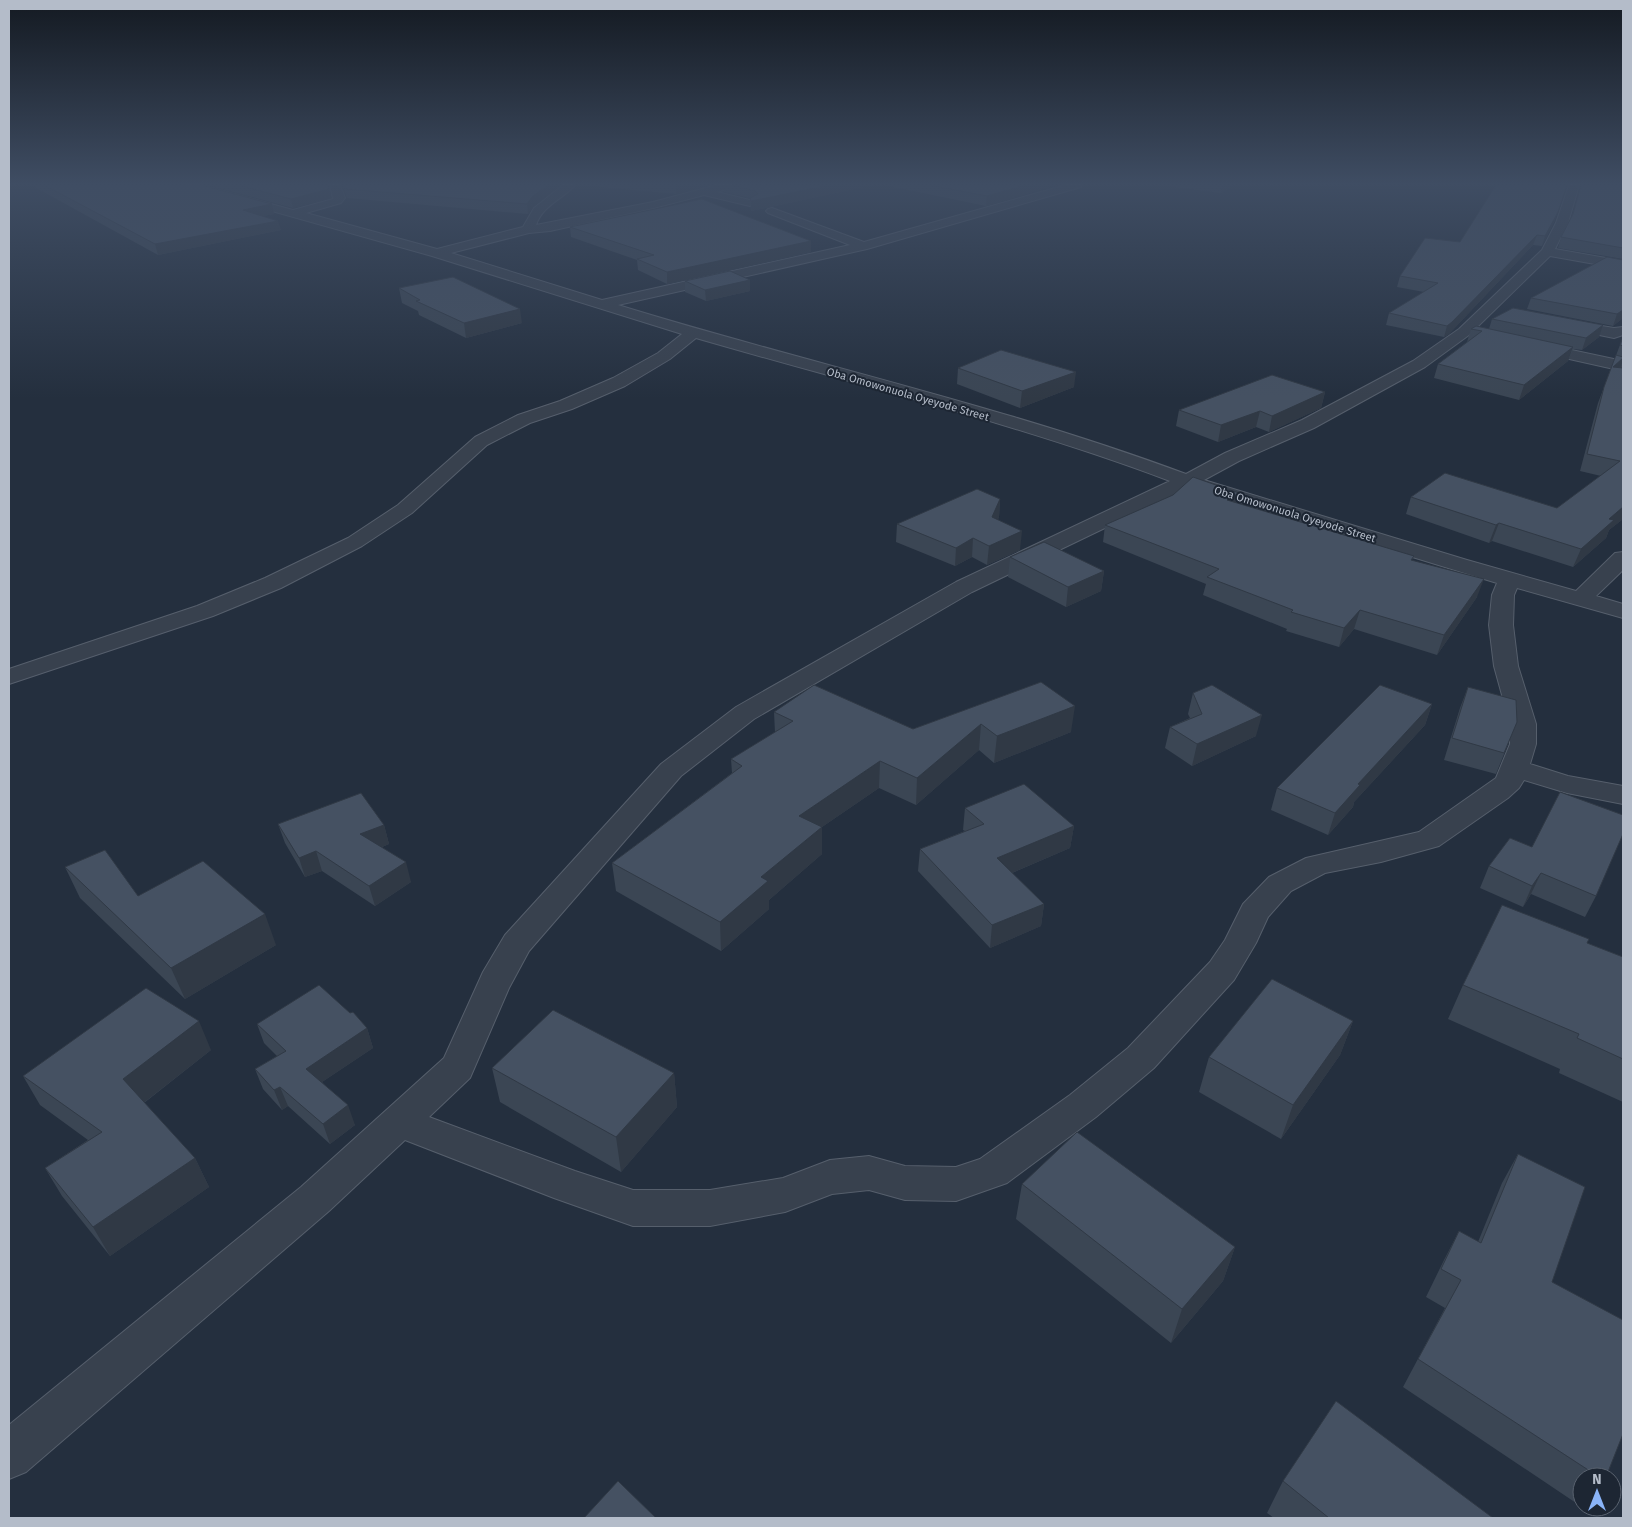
<svg xmlns="http://www.w3.org/2000/svg" width="1632" height="1527" viewBox="0 0 1632 1527" font-family="'Fira Sans',sans-serif">
  <rect width="100%" height="100%" fill="#242f3e"/>
  <g fill="none" stroke-linecap="round" stroke-linejoin="round">
    <g stroke="#565f6c" stroke-width="2">
      <path id="minor" d="M 185,185 L 201,185 L 293,210 L 333,199 L 330,185 L 340,185 L 345,198 L 341,203 L 306,213 L 437,249 L 523,227 L 534,208 L 563,185 L 575,185 C 563,199 543,205 536,225 L 653,202 L 717,185 L 734,185 L 733,187 L 717,192 L 754,201 L 756,203 L 750,206 L 704,195 L 654,208 L 550,231 L 529,233 L 451,253 L 602,300 L 850,245 L 768,213 L 766,211 L 768,209 L 772,208 L 864,242 L 1066,185 L 1082,185 L 1081,187 L 867,249 L 618,305 C 806,363 1001,405 1186,474 L 1225,453 L 1302,420 L 1413,361 L 1459,329 L 1542,250 L 1556,223 L 1569,185 L 1579,185 L 1568,223 L 1555,249 L 1623,261 L 1623,269 L 1550,256 L 1469,335 L 1425,367 L 1314,428 L 1239,461 L 1204,480 L 1467,560 L 1576,591 L 1615,553 L 1623,552 L 1623,570 L 1596,596 L 1623,604 L 1623,618 L 1517,588 L 1514,595 L 1513,625 L 1518,666 L 1536,724 L 1536,744 L 1530,764 L 1568,776 L 1623,786 L 1623,804 L 1567,793 L 1524,780 L 1519,788 L 1508,798 L 1439,846 L 1381,862 L 1325,873 L 1291,891 L 1268,917 L 1256,943 L 1234,980 L 1154,1068 L 1096,1117 L 1007,1183 L 956,1201 L 905,1200 L 869,1190 L 832,1194 L 785,1212 L 710,1226 L 633,1226 L 554,1198 L 405,1140 L 329,1211 L 26,1472 L 9,1479 L 9,1425 L 301,1187 L 444,1058 L 483,972 L 505,935 L 661,764 L 736,707 L 956,582 L 1170,481 C 1016,423 854,384 696,338 L 670,359 L 625,386 L 572,409 L 530,423 L 487,445 L 412,513 L 362,546 L 281,588 L 213,616 L 9,684 L 9,669 L 197,606 L 265,578 L 348,538 L 398,505 L 475,437 L 518,415 L 560,401 L 613,378 L 658,353 L 682,334 L 432,256 L 186,187 ZM 1188,488 L 1497,583 L 1492,595 L 1489,625 L 1494,666 L 1510,724 L 1510,744 L 1496,778 L 1419,832 L 1306,858 L 1269,877 L 1243,904 L 1225,940 L 1210,962 L 1128,1048 L 1070,1095 L 980,1159 L 956,1167 L 905,1166 L 869,1156 L 830,1160 L 783,1178 L 710,1190 L 633,1190 L 575,1171 L 429,1117 L 470,1078 L 509,988 L 529,951 L 681,776 L 754,719 L 972,592 Z
        M 1565,320 L 1614,328 L 1623,327 L 1623,335 L 1614,338 L 1560,327 L 1558,324 L 1560,321 Z
        M 1534,342 L 1623,361 L 1623,371 L 1529,350 L 1526,347 L 1529,344 Z"/>
    </g>
    <use href="#minor" fill="#38414e" fill-rule="evenodd"/>
  </g>
  <path fill="#3b4654" d="M 31,185 L 201,185 L 272,204 L 274,214 L 263,216 L 281,230 L 158,255 Z
    M 207,185 L 329,185 L 331,198 L 293,208 Z
    M 342,185 L 561,185 L 533,207 L 528,214 L 347,198 Z
    M 580,185 L 711,185 L 676,194 Z
    M 724,185 L 873,185 L 751,211 L 750,198 L 724,192 Z
    M 884,185 L 1056,185 L 986,206 Z
    M 1159,185 L 1233,185 L 1221,193 Z
    M 1567,185 L 1554,222 L 1542,246 L 1533,245 L 1449,334 L 1444,337 L 1386,325 L 1389,313 L 1424,292 L 1397,287 L 1400,276 L 1460,242 Z
    M 1580,185 L 1623,185 L 1623,259 L 1558,248 L 1561,237 L 1572,216 L 1581,186 Z
    M 570,227 L 811,241 L 811,252 L 667,284 L 638,270 L 637,260 L 571,237 Z
    M 1623,260 L 1623,318 L 1613,326 L 1527,309 L 1531,298 Z
    M 685,281 L 750,291 L 706,301 L 685,292 Z
    M 399,288 L 522,323 L 466,338 L 419,315 L 418,311 L 402,303 Z
    M 1492,319 L 1603,325 L 1599,337 L 1582,350 L 1573,349 L 1568,361 L 1519,400 L 1434,378 L 1438,364 L 1467,342 L 1471,329 L 1489,329 Z
    M 1623,337 L 1623,360 L 1620,368 L 1623,368 L 1623,519 L 1609,530 L 1606,538 L 1573,567 L 1492,541 L 1489,543 L 1406,514 L 1411,497 L 1557,508 L 1601,476 L 1580,471 L 1598,403 Z
    M 958,368 L 1074,387 L 1020,408 L 957,384 Z
    M 1325,392 L 1321,408 L 1269,432 L 1256,427 L 1218,442 L 1176,426 L 1179,410 Z
    M 1239,493 L 1237,503 L 1414,556 L 1412,560 L 1477,597 L 1437,655 L 1354,629 L 1339,647 L 1286,631 L 1287,629 L 1203,595 L 1206,584 L 1103,542 L 1105,525 Z
    M 1000,499 L 999,517 L 998,519 L 1020,550 L 987,565 L 972,557 L 955,566 L 896,542 L 897,524 Z
    M 1010,557 L 1104,571 L 1101,591 L 1066,607 L 1008,577 Z
    M 1041,682 L 1071,732 L 994,763 L 979,750 L 916,805 L 879,788 L 822,827 L 822,854 L 769,900 L 769,909 L 721,951 L 616,891 L 612,863 L 732,773 L 731,759 L 775,733 L 774,712 L 913,729 Z
    M 1468,687 L 1517,722 L 1496,774 L 1444,760 L 1460,708 Z
    M 1193,693 L 1256,736 L 1192,766 L 1165,748 L 1170,727 L 1190,718 L 1188,714 Z
    M 1432,704 L 1425,725 L 1354,802 L 1353,807 L 1328,835 L 1271,810 L 1277,788 Z
    M 965,808 L 1074,826 L 1070,848 L 1012,873 L 1044,904 L 1041,926 L 990,948 L 918,871 L 920,849 L 965,831 L 963,830 Z
    M 278,824 L 384,825 L 389,844 L 382,847 L 411,882 L 375,906 L 322,871 L 305,877 L 285,843 Z
    M 1510,838 L 1596,896 L 1585,917 L 1531,894 L 1523,907 L 1480,888 L 1489,866 Z
    M 65,867 L 138,896 L 276,945 L 185,999 L 80,898 Z
    M 1587,943 L 1623,957 L 1623,1102 L 1559,1073 L 1560,1069 L 1448,1019 L 1463,985 Z
    M 1353,1021 L 1340,1055 L 1281,1139 L 1199,1092 L 1209,1057 Z
    M 257,1024 L 367,1028 L 373,1048 L 322,1082 L 355,1125 L 330,1144 L 288,1106 L 282,1110 L 263,1089 L 255,1069 L 277,1056 L 264,1043 Z
    M 211,1050 L 144,1103 L 195,1158 L 209,1187 L 110,1256 L 62,1196 L 45,1168 L 88,1140 L 40,1105 L 23,1076 Z
    M 492,1068 L 674,1073 L 677,1107 L 621,1172 L 500,1102 Z
    M 1518,1154 L 1552,1282 L 1606,1477 L 1582,1477 L 1582,1507 L 1403,1387 L 1445,1308 L 1426,1297 L 1444,1260 L 1459,1231 L 1478,1242 L 1502,1183 Z
    M 1022,1184 L 1235,1247 L 1223,1281 L 1171,1343 L 1016,1219 Z
    M 1283,1481 L 1493,1518 L 1274,1518 L 1267,1513 Z"/>
  <path fill="#303945" d="M 548,185 L 561,185 L 533,207 L 528,214 L 527,204 L 532,197 Z
    M 676,185 L 711,185 L 676,194 Z
    M 831,185 L 873,185 L 751,211 L 751,201 Z
    M 1026,185 L 1056,185 L 986,206 L 987,196 Z
    M 1222,185 L 1233,185 L 1221,193 Z
    M 1567,185 L 1554,222 L 1542,246 L 1545,236 Z
    M 329,189 L 331,198 L 293,208 L 291,199 Z
    M 272,204 L 274,214 L 246,219 L 243,210 Z
    M 278,221 L 281,230 L 158,255 L 155,244 Z
    M 1537,235 L 1533,245 L 1449,334 L 1444,337 L 1447,326 Z
    M 811,241 L 811,252 L 667,284 L 667,272 Z
    M 750,280 L 750,291 L 706,301 L 705,290 Z
    M 520,309 L 522,323 L 466,338 L 464,323 Z
    M 1623,310 L 1623,318 L 1613,326 L 1617,314 Z
    M 1603,325 L 1599,337 L 1582,350 L 1586,338 Z
    M 1573,347 L 1568,361 L 1519,400 L 1524,385 Z
    M 1623,358 L 1623,360 L 1619,372 L 1613,367 Z
    M 1076,372 L 1074,387 L 1020,408 L 1022,391 Z
    M 1325,392 L 1321,408 L 1269,432 L 1272,416 Z
    M 1260,411 L 1256,427 L 1218,442 L 1221,425 Z
    M 1239,493 L 1235,510 L 1227,500 Z
    M 1000,499 L 999,517 L 991,535 L 992,517 Z
    M 1623,507 L 1623,519 L 1609,530 L 1606,538 L 1573,567 L 1581,549 L 1609,519 Z
    M 1499,523 L 1492,541 L 1489,543 L 1496,525 Z
    M 1022,531 L 1020,550 L 987,565 L 989,546 Z
    M 973,538 L 972,557 L 955,566 L 956,548 Z
    M 1104,571 L 1101,591 L 1066,607 L 1068,587 Z
    M 1484,579 L 1477,597 L 1437,655 L 1444,635 Z
    M 1360,610 L 1354,629 L 1339,647 L 1344,628 Z
    M 1432,704 L 1425,725 L 1354,802 L 1353,807 L 1328,835 L 1335,813 L 1358,784 Z
    M 1075,706 L 1071,732 L 994,763 L 997,736 Z
    M 1262,715 L 1256,736 L 1192,766 L 1197,744 Z
    M 981,724 L 979,750 L 916,805 L 917,778 Z
    M 880,761 L 879,788 L 822,827 L 822,854 L 769,900 L 769,909 L 721,951 L 720,922 L 761,877 L 799,816 Z
    M 384,825 L 389,844 L 365,854 L 360,834 Z
    M 1074,826 L 1070,848 L 995,880 L 997,858 Z
    M 316,851 L 322,871 L 305,877 L 299,858 Z
    M 406,862 L 411,882 L 375,906 L 369,886 Z
    M 1541,873 L 1531,894 L 1523,907 L 1532,886 Z
    M 1044,904 L 1041,926 L 990,948 L 992,925 Z
    M 265,914 L 276,945 L 185,999 L 171,968 Z
    M 199,1021 L 211,1050 L 137,1108 L 123,1079 Z
    M 1353,1021 L 1340,1055 L 1281,1139 L 1293,1105 Z
    M 367,1028 L 373,1048 L 313,1088 L 306,1069 Z
    M 674,1073 L 677,1107 L 621,1172 L 616,1137 Z
    M 280,1087 L 288,1106 L 282,1110 L 274,1090 Z
    M 348,1105 L 355,1125 L 330,1144 L 323,1124 Z
    M 195,1158 L 209,1187 L 110,1256 L 93,1227 Z
    M 1235,1247 L 1223,1281 L 1171,1343 L 1182,1309 Z"/>
  <path fill="#455162" stroke="#303945" d="M 44,185 L 201,185 L 272,204 L 243,210 L 278,221 L 155,244 Z
    M 238,185 L 328,185 L 329,189 L 291,199 Z
    M 343,185 L 548,185 L 532,197 L 527,204 L 345,189 Z
    M 732,185 L 831,185 L 751,201 L 750,198 L 758,194 L 755,191 Z
    M 929,185 L 1026,185 L 987,196 Z
    M 1496,185 L 1567,185 L 1558,212 L 1545,236 L 1537,235 L 1452,322 L 1447,326 L 1389,313 L 1438,283 L 1400,276 L 1425,238 L 1460,242 Z
    M 1581,185 L 1623,185 L 1623,248 L 1561,237 L 1573,214 Z
    M 702,199 L 811,241 L 667,272 L 637,259 L 654,255 L 570,227 Z
    M 1607,257 L 1623,260 L 1623,310 L 1617,314 L 1531,298 Z
    M 730,271 L 750,280 L 705,290 L 685,281 Z
    M 453,277 L 520,309 L 464,323 L 416,301 L 420,300 L 399,288 Z
    M 1513,308 L 1603,325 L 1586,338 L 1492,319 Z
    M 1476,326 L 1573,347 L 1524,385 L 1438,364 L 1482,331 L 1471,329 Z
    M 1623,337 L 1623,346 L 1620,345 Z
    M 1001,350 L 1076,372 L 1022,391 L 958,368 Z
    M 1616,355 L 1623,357 L 1623,358 L 1613,367 L 1623,368 L 1623,507 L 1609,519 L 1614,520 L 1581,549 L 1499,523 L 1496,525 L 1411,497 L 1445,473 L 1557,508 L 1620,461 L 1587,454 L 1604,387 Z
    M 1272,375 L 1325,392 L 1272,416 L 1260,411 L 1221,425 L 1179,410 Z
    M 1193,477 L 1239,493 L 1227,500 L 1414,556 L 1411,560 L 1484,579 L 1444,635 L 1360,610 L 1344,628 L 1291,612 L 1293,610 L 1207,577 L 1219,569 L 1105,525 L 1173,495 Z
    M 977,489 L 1000,499 L 992,517 L 1022,531 L 989,546 L 973,538 L 956,548 L 897,524 Z
    M 1044,542 L 1104,571 L 1068,587 L 1010,557 Z
    M 1041,682 L 1075,706 L 997,736 L 981,724 L 917,778 L 880,761 L 799,816 L 822,827 L 761,877 L 768,881 L 720,922 L 612,863 L 742,766 L 731,759 L 793,721 L 774,712 L 814,685 L 913,729 Z
    M 1212,685 L 1262,715 L 1197,744 L 1170,727 L 1202,714 L 1193,693 Z
    M 1380,685 L 1432,704 L 1358,784 L 1360,785 L 1335,813 L 1277,788 Z
    M 1468,687 L 1516,700 L 1517,722 L 1504,753 L 1452,738 Z
    M 1024,784 L 1074,826 L 997,858 L 1044,904 L 992,925 L 920,849 L 984,824 L 965,808 Z
    M 1560,792 L 1623,815 L 1623,834 L 1596,896 L 1541,873 L 1532,886 L 1489,866 L 1510,838 L 1532,847 Z
    M 361,793 L 384,825 L 360,834 L 406,862 L 369,886 L 316,851 L 299,858 L 278,824 Z
    M 105,850 L 138,896 L 203,861 L 265,914 L 171,968 L 65,867 Z
    M 1502,905 L 1589,939 L 1587,943 L 1623,957 L 1623,1059 L 1577,1038 L 1579,1034 L 1463,985 Z
    M 1272,979 L 1353,1021 L 1293,1105 L 1209,1057 Z
    M 319,985 L 350,1013 L 353,1012 L 367,1028 L 306,1069 L 348,1105 L 323,1124 L 280,1087 L 274,1090 L 255,1069 L 286,1051 L 257,1024 Z
    M 146,988 L 199,1021 L 123,1079 L 195,1158 L 93,1227 L 45,1168 L 102,1132 L 23,1076 Z
    M 553,1010 L 674,1073 L 616,1137 L 492,1068 Z
    M 1077,1132 L 1235,1247 L 1182,1309 L 1022,1184 Z
    M 1518,1154 L 1585,1187 L 1552,1282 L 1623,1320 L 1623,1434 L 1606,1477 L 1599,1477 L 1418,1359 L 1461,1280 L 1441,1269 L 1459,1231 L 1481,1243 Z
    M 1336,1401 L 1493,1518 L 1329,1518 L 1283,1481 Z
    M 618,1481 L 656,1518 L 584,1518 Z"/>
  <linearGradient id="sky" x2="0" y2="1"><stop stop-color="#141a22"/><stop offset="0.46" stop-color="#3f4d63"/><stop offset="1" stop-color="#3f4d63" stop-opacity="0"/></linearGradient>
  <rect width="1632" height="399" fill="url(#sky)"/>
  <g text-anchor="middle" stroke-width="4" stroke-linejoin="round" paint-order="stroke">
    <g font-size="11" fill="#b4bcc9" stroke="#1d2633">
      <text transform="translate(908 394) rotate(16)" y="4">Oba Omowonuola Oyeyode Street</text>
      <text transform="translate(1295 514) rotate(17)" y="4">Oba Omowonuola Oyeyode Street</text>
    </g>
  </g>
  <rect width="1632" height="1527" fill="none" stroke="#b4bcc9" stroke-width="20"/>
  <g transform="translate(1597 1492)"><circle r="24" fill="#1d2633" stroke="#59626f"/>
  <path d="M0-4L9 19L0 12L-9 19Z" fill="#8ab4f8"/>
  <text y="-8" font-size="14" font-weight="bold" text-anchor="middle" fill="#b4bcc9">N</text>
  </g>
</svg>
